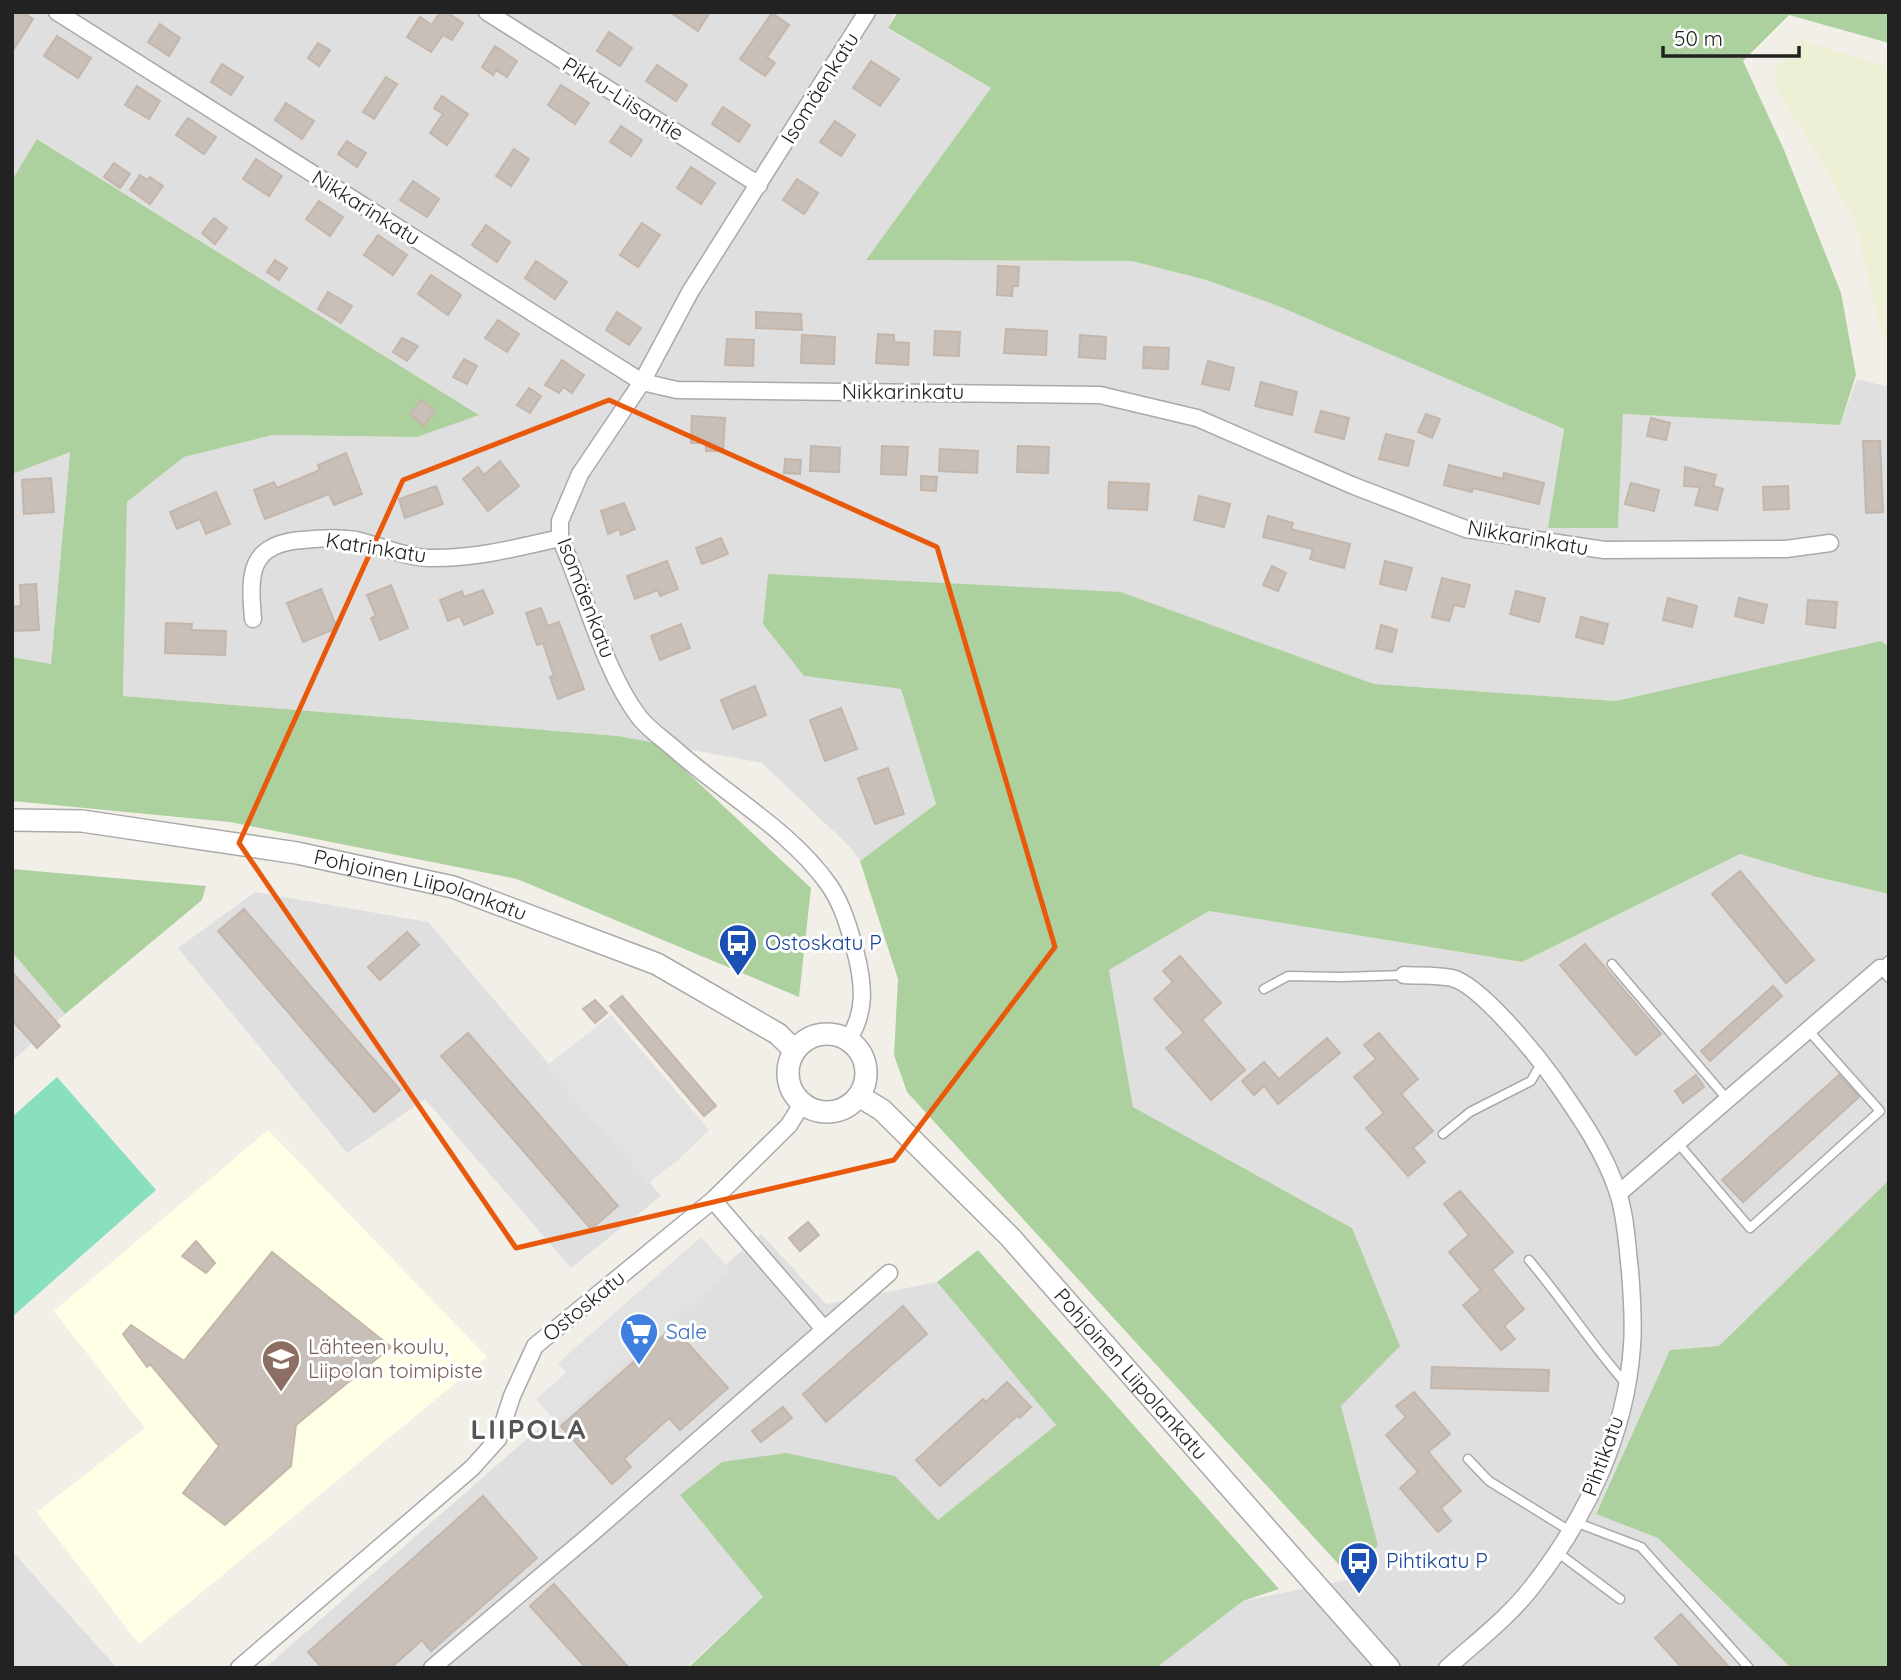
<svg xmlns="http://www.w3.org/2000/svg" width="1901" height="1680" viewBox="0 0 1901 1680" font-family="Quicksand,sans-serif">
  <rect width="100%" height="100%" fill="#f2efe9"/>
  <path fill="#e0dfdf" d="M 12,12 L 895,12 L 888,29 L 991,88 L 866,260 L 1132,261 L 1206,280 L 1278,306 L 1564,429 L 1549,528 L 1618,527 L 1623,414 L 1840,425 L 1857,379 L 1889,387 L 1889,647 L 1881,641 L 1616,701 L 1374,684 L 1121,592 L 804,676 L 901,689 L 936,804 L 860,861 L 850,847 L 762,763 L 618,736 L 123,696 L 127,502 L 184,457 L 273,435 L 417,437 L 478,414 L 38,139 L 12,180 Z
    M 70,451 L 51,664 L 12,657 L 12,474 Z
    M 1740,854 L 1813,876 L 1889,894 L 1889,1180 L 1719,1347 L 1670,1350 L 1596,1513 L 1658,1538 L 1791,1668 L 1156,1668 L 1243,1601 L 1352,1579 L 1378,1545 L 1341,1406 L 1352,1228 L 1133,1107 L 1109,970 L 1209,911 L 1522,962 Z
    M 255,892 L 428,922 L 661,1196 L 571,1268 L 425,1099 L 347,1153 L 178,948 Z
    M 12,952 L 65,1014 L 12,1061 Z
    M 761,1234 L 826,1304 L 937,1282 L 1056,1425 L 938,1520 L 895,1476 L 681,1495 L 763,1597 L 686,1668 L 265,1668 Z
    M 12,1551 L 117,1668 L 12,1668 Z"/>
  <path fill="#ffffe5" d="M 268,1130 L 487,1357 L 139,1644 L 37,1512 L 145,1428 L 54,1311 Z"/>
  <path fill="#eef0d5" d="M 1801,40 L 1889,67 L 1889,340 L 1882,337 L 1855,221 L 1804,132 L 1775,88 L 1775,68 Z"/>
  <path fill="#add19e" d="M 898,12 L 1889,12 L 1889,43 L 1789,15 L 1743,61 L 1784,150 L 1841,293 L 1856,375 L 1840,425 L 1623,414 L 1618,528 L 1548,528 L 1564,429 L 1278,306 L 1206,280 L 1132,261 L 866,260 L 991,88 L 888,28 Z
    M 37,139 L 479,415 L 417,437 L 273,435 L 184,457 L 127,502 L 123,696 L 618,736 L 656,743 L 811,888 L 799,997 L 517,879 L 230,822 L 12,801 L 12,657 L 51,664 L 70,452 L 12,474 L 12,180 Z
    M 768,574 L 1121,592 L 1374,684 L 1616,701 L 1881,641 L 1889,647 L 1889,894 L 1813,876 L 1740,854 L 1522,962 L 1209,911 L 1109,970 L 1133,1107 L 1352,1228 L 1400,1346 L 1341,1406 L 1378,1545 L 1352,1579 L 907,1092 L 894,1055 L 898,979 L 860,861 L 936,804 L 901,689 L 804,676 L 763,624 Z
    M 12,869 L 206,886 L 202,900 L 65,1014 L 12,952 Z
    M 1889,1180 L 1889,1668 L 1791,1668 L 1658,1538 L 1596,1514 L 1670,1350 L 1719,1346 Z
    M 978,1250 L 1279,1589 L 1243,1601 L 1156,1668 L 688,1668 L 763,1597 L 680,1495 L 722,1462 L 786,1453 L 895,1476 L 938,1520 L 1056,1425 L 937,1282 Z"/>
  <path fill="#88e0be" d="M 57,1077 L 156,1190 L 12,1317 L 12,1117 Z"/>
  <path fill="#e2e2e2" d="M 611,1015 L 709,1130 L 678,1160 L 648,1183 L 545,1067 Z
    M 701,1237 L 731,1271 L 557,1423 L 536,1399 L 566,1373 L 558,1363 Z"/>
  <path fill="#c7bfb8" stroke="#c4b6ab" stroke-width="2" d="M 12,12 L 22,12 L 33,19 L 12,52 Z
    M 440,12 L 446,12 L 463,23 L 452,40 L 443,35 L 431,52 L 407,37 L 420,17 L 432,25 Z
    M 670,12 L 710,12 L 698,31 Z
    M 772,13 L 789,25 L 767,57 L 775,63 L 765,76 L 740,59 Z
    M 160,24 L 180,38 L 169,56 L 148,42 Z
    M 609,32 L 632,48 L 620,66 L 597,51 Z
    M 57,36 L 91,58 L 78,78 L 44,56 Z
    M 318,43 L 330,50 L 319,66 L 308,58 Z
    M 495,46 L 517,61 L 507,77 L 496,70 L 493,75 L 482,67 Z
    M 871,61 L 899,79 L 880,106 L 853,88 Z
    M 222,64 L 243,77 L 231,95 L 211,82 Z
    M 657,65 L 687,85 L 676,101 L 646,81 Z
    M 386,77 L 397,84 L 374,119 L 363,112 Z
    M 561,85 L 589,103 L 575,124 L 548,105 Z
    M 137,86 L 160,101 L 149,119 L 125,105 Z
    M 442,96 L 468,114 L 447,145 L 430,133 L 443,114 L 434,108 Z
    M 286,103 L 314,121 L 302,139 L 275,120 Z
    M 723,107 L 750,125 L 739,142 L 712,124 Z
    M 188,118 L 216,137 L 204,154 L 176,135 Z
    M 835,121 L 855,135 L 841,156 L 820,142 Z
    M 621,126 L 642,140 L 631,156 L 610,142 Z
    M 347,141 L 366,153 L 357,167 L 338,154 Z
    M 514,149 L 529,159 L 511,186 L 496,176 Z
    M 256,159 L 282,176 L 269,196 L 243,179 Z
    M 114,163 L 130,174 L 120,188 L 104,177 Z
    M 691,167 L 715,183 L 701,204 L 677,188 Z
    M 140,175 L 147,180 L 150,177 L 163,186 L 150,204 L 130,190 Z
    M 797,179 L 818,193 L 804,214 L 783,200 Z
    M 413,181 L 439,199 L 427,217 L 400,200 Z
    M 319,201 L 343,217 L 330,236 L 306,219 Z
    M 214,218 L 227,228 L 215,244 L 202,233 Z
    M 642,223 L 660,235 L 638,267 L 620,255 Z
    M 486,225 L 510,242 L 497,262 L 472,245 Z
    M 378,235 L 407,255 L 393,275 L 364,255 Z
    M 275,260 L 287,268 L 279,280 L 267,272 Z
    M 536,261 L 567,282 L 555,299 L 525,278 Z
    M 998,266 L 1019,267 L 1018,286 L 1013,286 L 1012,296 L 997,295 Z
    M 431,275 L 461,295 L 448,315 L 418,294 Z
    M 328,292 L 352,306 L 341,323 L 318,309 Z
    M 617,312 L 641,328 L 629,345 L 606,330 Z
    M 756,312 L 801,314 L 802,330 L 756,328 Z
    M 498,320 L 519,334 L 507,352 L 485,338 Z
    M 1006,329 L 1047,331 L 1046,355 L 1004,353 Z
    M 935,331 L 960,332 L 959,356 L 934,355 Z
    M 878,334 L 894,335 L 894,342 L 909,343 L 908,365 L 876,363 Z
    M 802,335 L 835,337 L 834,364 L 801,363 Z
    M 1080,335 L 1106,337 L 1105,359 L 1079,357 Z
    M 402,338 L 418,346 L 407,361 L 393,352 Z
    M 727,339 L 754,340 L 753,366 L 725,365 Z
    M 1144,347 L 1169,348 L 1168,369 L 1143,368 Z
    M 464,359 L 477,366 L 467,384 L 453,377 Z
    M 562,360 L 584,375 L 572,393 L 563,387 L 559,393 L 545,385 Z
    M 1208,361 L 1234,368 L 1229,390 L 1202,384 Z
    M 1261,382 L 1297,392 L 1292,415 L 1255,406 Z
    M 529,388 L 541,396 L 530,413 L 517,405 Z
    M 421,400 L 435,411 L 424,426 L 410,414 Z
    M 1321,411 L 1349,418 L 1344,439 L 1315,432 Z
    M 1426,414 L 1440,419 L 1432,438 L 1418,432 Z
    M 692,416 L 725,418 L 723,451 L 706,451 L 706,443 L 691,443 Z
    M 1651,418 L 1670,423 L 1666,440 L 1647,436 Z
    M 1386,434 L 1414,441 L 1408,466 L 1379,459 Z
    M 1863,441 L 1880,441 L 1883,512 L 1866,513 Z
    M 811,446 L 840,448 L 839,472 L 810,471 Z
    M 882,446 L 908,447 L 906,475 L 881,474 Z
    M 1018,446 L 1049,447 L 1048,473 L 1017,472 Z
    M 940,449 L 978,451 L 977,473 L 939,471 Z
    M 346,453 L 362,494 L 334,505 L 329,494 L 265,519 L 254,490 L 274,482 L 277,488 L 320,470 L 318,465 Z
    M 785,459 L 801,460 L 800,474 L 784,473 Z
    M 500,461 L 519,486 L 488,511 L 463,479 L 478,467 L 484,475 Z
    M 1449,465 L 1503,479 L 1504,473 L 1544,483 L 1539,504 L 1473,488 L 1472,492 L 1444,485 Z
    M 1685,467 L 1716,475 L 1713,486 L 1723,489 L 1717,510 L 1695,505 L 1700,487 L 1684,486 Z
    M 921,476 L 937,477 L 936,491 L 921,490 Z
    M 51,478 L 54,512 L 24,514 L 22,480 Z
    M 1109,482 L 1149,484 L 1147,510 L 1108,508 Z
    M 1631,483 L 1659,490 L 1654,511 L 1625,504 Z
    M 436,486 L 443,504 L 405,518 L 399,499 Z
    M 1788,486 L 1789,509 L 1764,510 L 1763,487 Z
    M 216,492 L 230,524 L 206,534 L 200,519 L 177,529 L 170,512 Z
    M 1199,496 L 1230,504 L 1224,527 L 1194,520 Z
    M 624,503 L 635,529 L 621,535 L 619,529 L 608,534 L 601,511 Z
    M 1268,516 L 1293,523 L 1291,529 L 1350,544 L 1344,568 L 1310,559 L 1313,549 L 1263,537 Z
    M 721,538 L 728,554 L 702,564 L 696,548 Z
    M 667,561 L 678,589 L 660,596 L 658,590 L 635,599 L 627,576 Z
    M 1385,561 L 1412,568 L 1406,590 L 1380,584 Z
    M 1272,566 L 1286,573 L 1278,591 L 1263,585 Z
    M 1442,578 L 1470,585 L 1464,607 L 1454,605 L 1449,621 L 1432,617 Z
    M 36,584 L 39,630 L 12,631 L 12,607 L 21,606 L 20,585 Z
    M 391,585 L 408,628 L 380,640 L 371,618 L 376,616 L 367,595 Z
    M 321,589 L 337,628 L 303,642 L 287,603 Z
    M 483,590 L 493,613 L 464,625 L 460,616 L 448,621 L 440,600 L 462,591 L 464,597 Z
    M 1516,591 L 1545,598 L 1539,622 L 1510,614 Z
    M 1668,598 L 1697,606 L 1692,627 L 1663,620 Z
    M 1739,598 L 1767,605 L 1763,623 L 1735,616 Z
    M 1808,600 L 1837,602 L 1835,628 L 1806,624 Z
    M 541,608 L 548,626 L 559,622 L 584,689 L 558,699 L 550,677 L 554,676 L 543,643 L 537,645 L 526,613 Z
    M 1581,617 L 1608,624 L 1603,644 L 1576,637 Z
    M 166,623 L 192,624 L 191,630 L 226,631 L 225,655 L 165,653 Z
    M 681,624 L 690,648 L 660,660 L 651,636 Z
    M 1381,625 L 1397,630 L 1392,652 L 1376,648 Z
    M 755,686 L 766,715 L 733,729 L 721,700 Z
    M 841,708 L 857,749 L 825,761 L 810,720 Z
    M 888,768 L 904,814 L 875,824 L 858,778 Z
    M 1740,871 L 1814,960 L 1786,983 L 1712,894 Z
    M 244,909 L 400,1090 L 374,1112 L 218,931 Z
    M 407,932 L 419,945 L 380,980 L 368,967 Z
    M 1585,944 L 1661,1034 L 1636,1055 L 1560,965 Z
    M 1180,956 L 1221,1003 L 1202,1020 L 1245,1070 L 1211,1100 L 1166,1048 L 1184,1033 L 1154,999 L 1173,982 L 1163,971 Z
    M 12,972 L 60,1026 L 37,1048 L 12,1020 Z
    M 1773,986 L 1782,996 L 1710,1061 L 1701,1051 Z
    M 622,996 L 716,1106 L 704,1116 L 610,1006 Z
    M 595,1000 L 607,1013 L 595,1023 L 583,1009 Z
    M 468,1033 L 618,1206 L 591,1229 L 441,1056 Z
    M 1379,1033 L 1418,1079 L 1401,1094 L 1433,1131 L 1413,1148 L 1425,1162 L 1408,1176 L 1366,1128 L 1384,1113 L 1354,1077 L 1376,1059 L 1364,1045 Z
    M 1327,1038 L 1340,1053 L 1278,1104 L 1264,1086 L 1254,1095 L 1242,1081 L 1264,1062 L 1279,1079 Z
    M 1696,1075 L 1704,1087 L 1683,1103 L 1675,1091 Z
    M 1839,1075 L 1859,1097 L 1743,1202 L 1722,1180 Z
    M 1460,1191 L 1513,1252 L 1492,1270 L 1524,1309 L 1504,1326 L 1515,1339 L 1501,1350 L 1463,1305 L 1481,1290 L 1449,1252 L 1469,1235 L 1444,1204 Z
    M 808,1222 L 819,1235 L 800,1251 L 789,1238 Z
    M 196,1241 L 215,1263 L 206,1273 L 182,1256 Z
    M 272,1252 L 391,1347 L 296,1425 L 291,1466 L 225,1525 L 183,1493 L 219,1446 L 150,1364 L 147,1367 L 123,1334 L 131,1325 L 184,1361 Z
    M 903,1306 L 927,1334 L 826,1422 L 803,1394 Z
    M 673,1327 L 728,1388 L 680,1430 L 669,1418 L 624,1459 L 631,1467 L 612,1484 L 561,1426 Z
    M 1432,1367 L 1549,1370 L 1548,1391 L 1431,1388 Z
    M 1007,1382 L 1031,1407 L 1020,1418 L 1017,1416 L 940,1486 L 916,1460 L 983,1399 L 986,1402 Z
    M 1414,1392 L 1450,1434 L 1428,1452 L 1461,1491 L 1441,1508 L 1451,1521 L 1438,1532 L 1400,1488 L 1418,1472 L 1386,1435 L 1406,1417 L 1396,1406 Z
    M 783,1407 L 792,1418 L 761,1442 L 752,1431 Z
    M 483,1496 L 537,1558 L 431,1651 L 422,1640 L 391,1668 L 322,1668 L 308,1652 Z
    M 554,1584 L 629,1668 L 586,1668 L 530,1606 Z
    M 1681,1614 L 1730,1668 L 1682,1668 L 1655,1638 Z"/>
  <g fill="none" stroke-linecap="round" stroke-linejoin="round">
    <g stroke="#a9a9a9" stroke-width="11">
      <path id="service" d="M 1889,960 L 1880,968 L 1889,978
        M 1612,964 L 1727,1099
        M 1264,989 L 1288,976 L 1341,977 L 1404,975
        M 1443,1134 L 1470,1112 L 1531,1081 L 1542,1062
        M 1677,1142 L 1750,1228 L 1880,1111 L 1808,1030
        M 1529,1260 C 1563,1300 1591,1344 1626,1384
        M 1468,1459 L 1489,1481 L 1570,1531
        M 1575,1522 L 1641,1547 L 1749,1668
        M 1557,1552 L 1620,1599"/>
    </g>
    <g stroke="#a9a9a9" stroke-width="19">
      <path id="minor" d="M 57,12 L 642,382 L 677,390 L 1100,395 L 1197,418 L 1354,486 L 1466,529 L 1604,550 L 1786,549 L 1830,543
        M 487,12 L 759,185
        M 253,619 C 249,573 249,544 302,540 C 320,538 338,537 356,540 C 379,545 404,557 428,558 C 473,559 517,548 560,538
        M 1404,975 C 1419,976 1437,975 1452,978 C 1480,985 1535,1053 1553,1078 C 1578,1114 1604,1150 1618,1193 C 1626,1217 1627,1246 1630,1271 C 1632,1296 1634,1321 1632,1346 C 1626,1435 1586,1518 1532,1587 C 1508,1618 1476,1642 1447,1668
        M 848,1040 C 866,1013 864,985 856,954 C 850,931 843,905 829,885 C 792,832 727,795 678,752 C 666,741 649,730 639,717 C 603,669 585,593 560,538 L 560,521 L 580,474 L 642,382 L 690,292 L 867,12
        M 1618,1194 L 1880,968
        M 713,1200 L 824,1329
        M 239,1668 L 472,1468 L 498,1439 L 512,1396 L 535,1346 L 713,1200 L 789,1125 L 802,1104
        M 432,1668 L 591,1534 L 889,1273"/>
    </g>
    <g stroke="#a9a9a9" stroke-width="24">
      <g id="tertiary">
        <path id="s1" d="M 12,820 L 82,821 L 297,853 L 453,887 L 657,964 L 778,1034 L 794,1050"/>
        <circle cx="827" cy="1073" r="39"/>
        <path id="s2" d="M 859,1096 L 882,1110 L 1010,1237 L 1389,1668"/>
      </g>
    </g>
    <use href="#service" stroke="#fff" stroke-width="8"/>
    <use href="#minor" stroke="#fff" stroke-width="16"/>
    <use href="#tertiary" stroke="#fff" stroke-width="21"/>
  </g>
  <path fill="none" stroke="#e8590c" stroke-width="5" stroke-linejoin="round" d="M 609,400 L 937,547 L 1055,947 L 894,1160 L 516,1248 L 239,843 L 403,480 Z"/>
  <defs>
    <g id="bus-pin" transform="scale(2.0125)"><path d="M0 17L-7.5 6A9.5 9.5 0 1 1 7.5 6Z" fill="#1a4fb4" stroke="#fff"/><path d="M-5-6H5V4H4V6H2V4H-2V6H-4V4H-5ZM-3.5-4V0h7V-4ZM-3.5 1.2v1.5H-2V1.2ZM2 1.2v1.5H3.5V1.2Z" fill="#fff"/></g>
    <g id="supermarket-pin" transform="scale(2.0125)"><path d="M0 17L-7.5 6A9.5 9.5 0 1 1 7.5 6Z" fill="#3f7fe0" stroke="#fff"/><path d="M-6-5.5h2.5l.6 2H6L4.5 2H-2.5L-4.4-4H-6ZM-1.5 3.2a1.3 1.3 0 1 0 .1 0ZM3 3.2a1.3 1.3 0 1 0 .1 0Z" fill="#fff"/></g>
    <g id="school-pin" transform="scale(2.0125)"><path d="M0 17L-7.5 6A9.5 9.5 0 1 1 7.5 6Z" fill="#8d6e63" stroke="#fff"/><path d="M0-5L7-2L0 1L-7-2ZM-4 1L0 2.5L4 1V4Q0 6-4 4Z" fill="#fff"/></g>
  </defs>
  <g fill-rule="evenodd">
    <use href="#bus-pin" x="738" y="943"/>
    <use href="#supermarket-pin" x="639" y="1332"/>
    <use href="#school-pin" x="281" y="1359"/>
    <use href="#bus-pin" x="1359" y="1561"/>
  </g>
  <g text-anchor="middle" stroke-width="6" stroke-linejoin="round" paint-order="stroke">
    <g font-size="21" fill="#222" stroke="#fff">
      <text transform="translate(820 88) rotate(-58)" y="7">Isomäenkatu</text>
      <text transform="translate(623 99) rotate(32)" y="7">Pikku-Liisantie</text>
      <text transform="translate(366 208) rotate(32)" y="7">Nikkarinkatu</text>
      <text x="903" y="399">Nikkarinkatu</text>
      <text transform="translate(1528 538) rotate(10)" y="7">Nikkarinkatu</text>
      <text transform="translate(376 548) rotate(9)" y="7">Katrinkatu</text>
      <text transform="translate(586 598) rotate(69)" y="7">Isomäenkatu</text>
      <text dy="7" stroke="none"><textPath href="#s1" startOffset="415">Pohjoinen Liipolankatu</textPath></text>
      <text transform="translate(584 1306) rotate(-39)" y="7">Ostoskatu</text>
      <text dy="7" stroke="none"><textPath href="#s2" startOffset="390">Pohjoinen Liipolankatu</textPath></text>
      <text transform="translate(1603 1456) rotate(-70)" y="7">Pihtikatu</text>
    </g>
    <g font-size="21" fill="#164399" stroke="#fff" text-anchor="start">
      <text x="765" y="950">Ostoskatu P</text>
      <text x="1386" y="1568">Pihtikatu P</text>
    </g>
    <g font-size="21" fill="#366cbe" stroke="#fff" text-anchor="start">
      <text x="666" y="1339">Sale</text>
    </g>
    <g font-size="21" fill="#785e54" stroke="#fff" text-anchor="start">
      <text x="308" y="1354">Lähteen koulu,<tspan x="308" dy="24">Liipolan toimipiste</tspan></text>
    </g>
    <g font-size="28" font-weight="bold" letter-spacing="2" fill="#555" stroke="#fff">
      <text x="529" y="1439">LIIPOLA</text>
    </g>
  </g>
  <rect width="1901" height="1680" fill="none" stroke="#222222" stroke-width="28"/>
  <path d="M1663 46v10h136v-10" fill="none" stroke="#222222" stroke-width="3.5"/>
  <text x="1674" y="46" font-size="21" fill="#222222" stroke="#ffffff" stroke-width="5" paint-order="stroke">50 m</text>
</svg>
